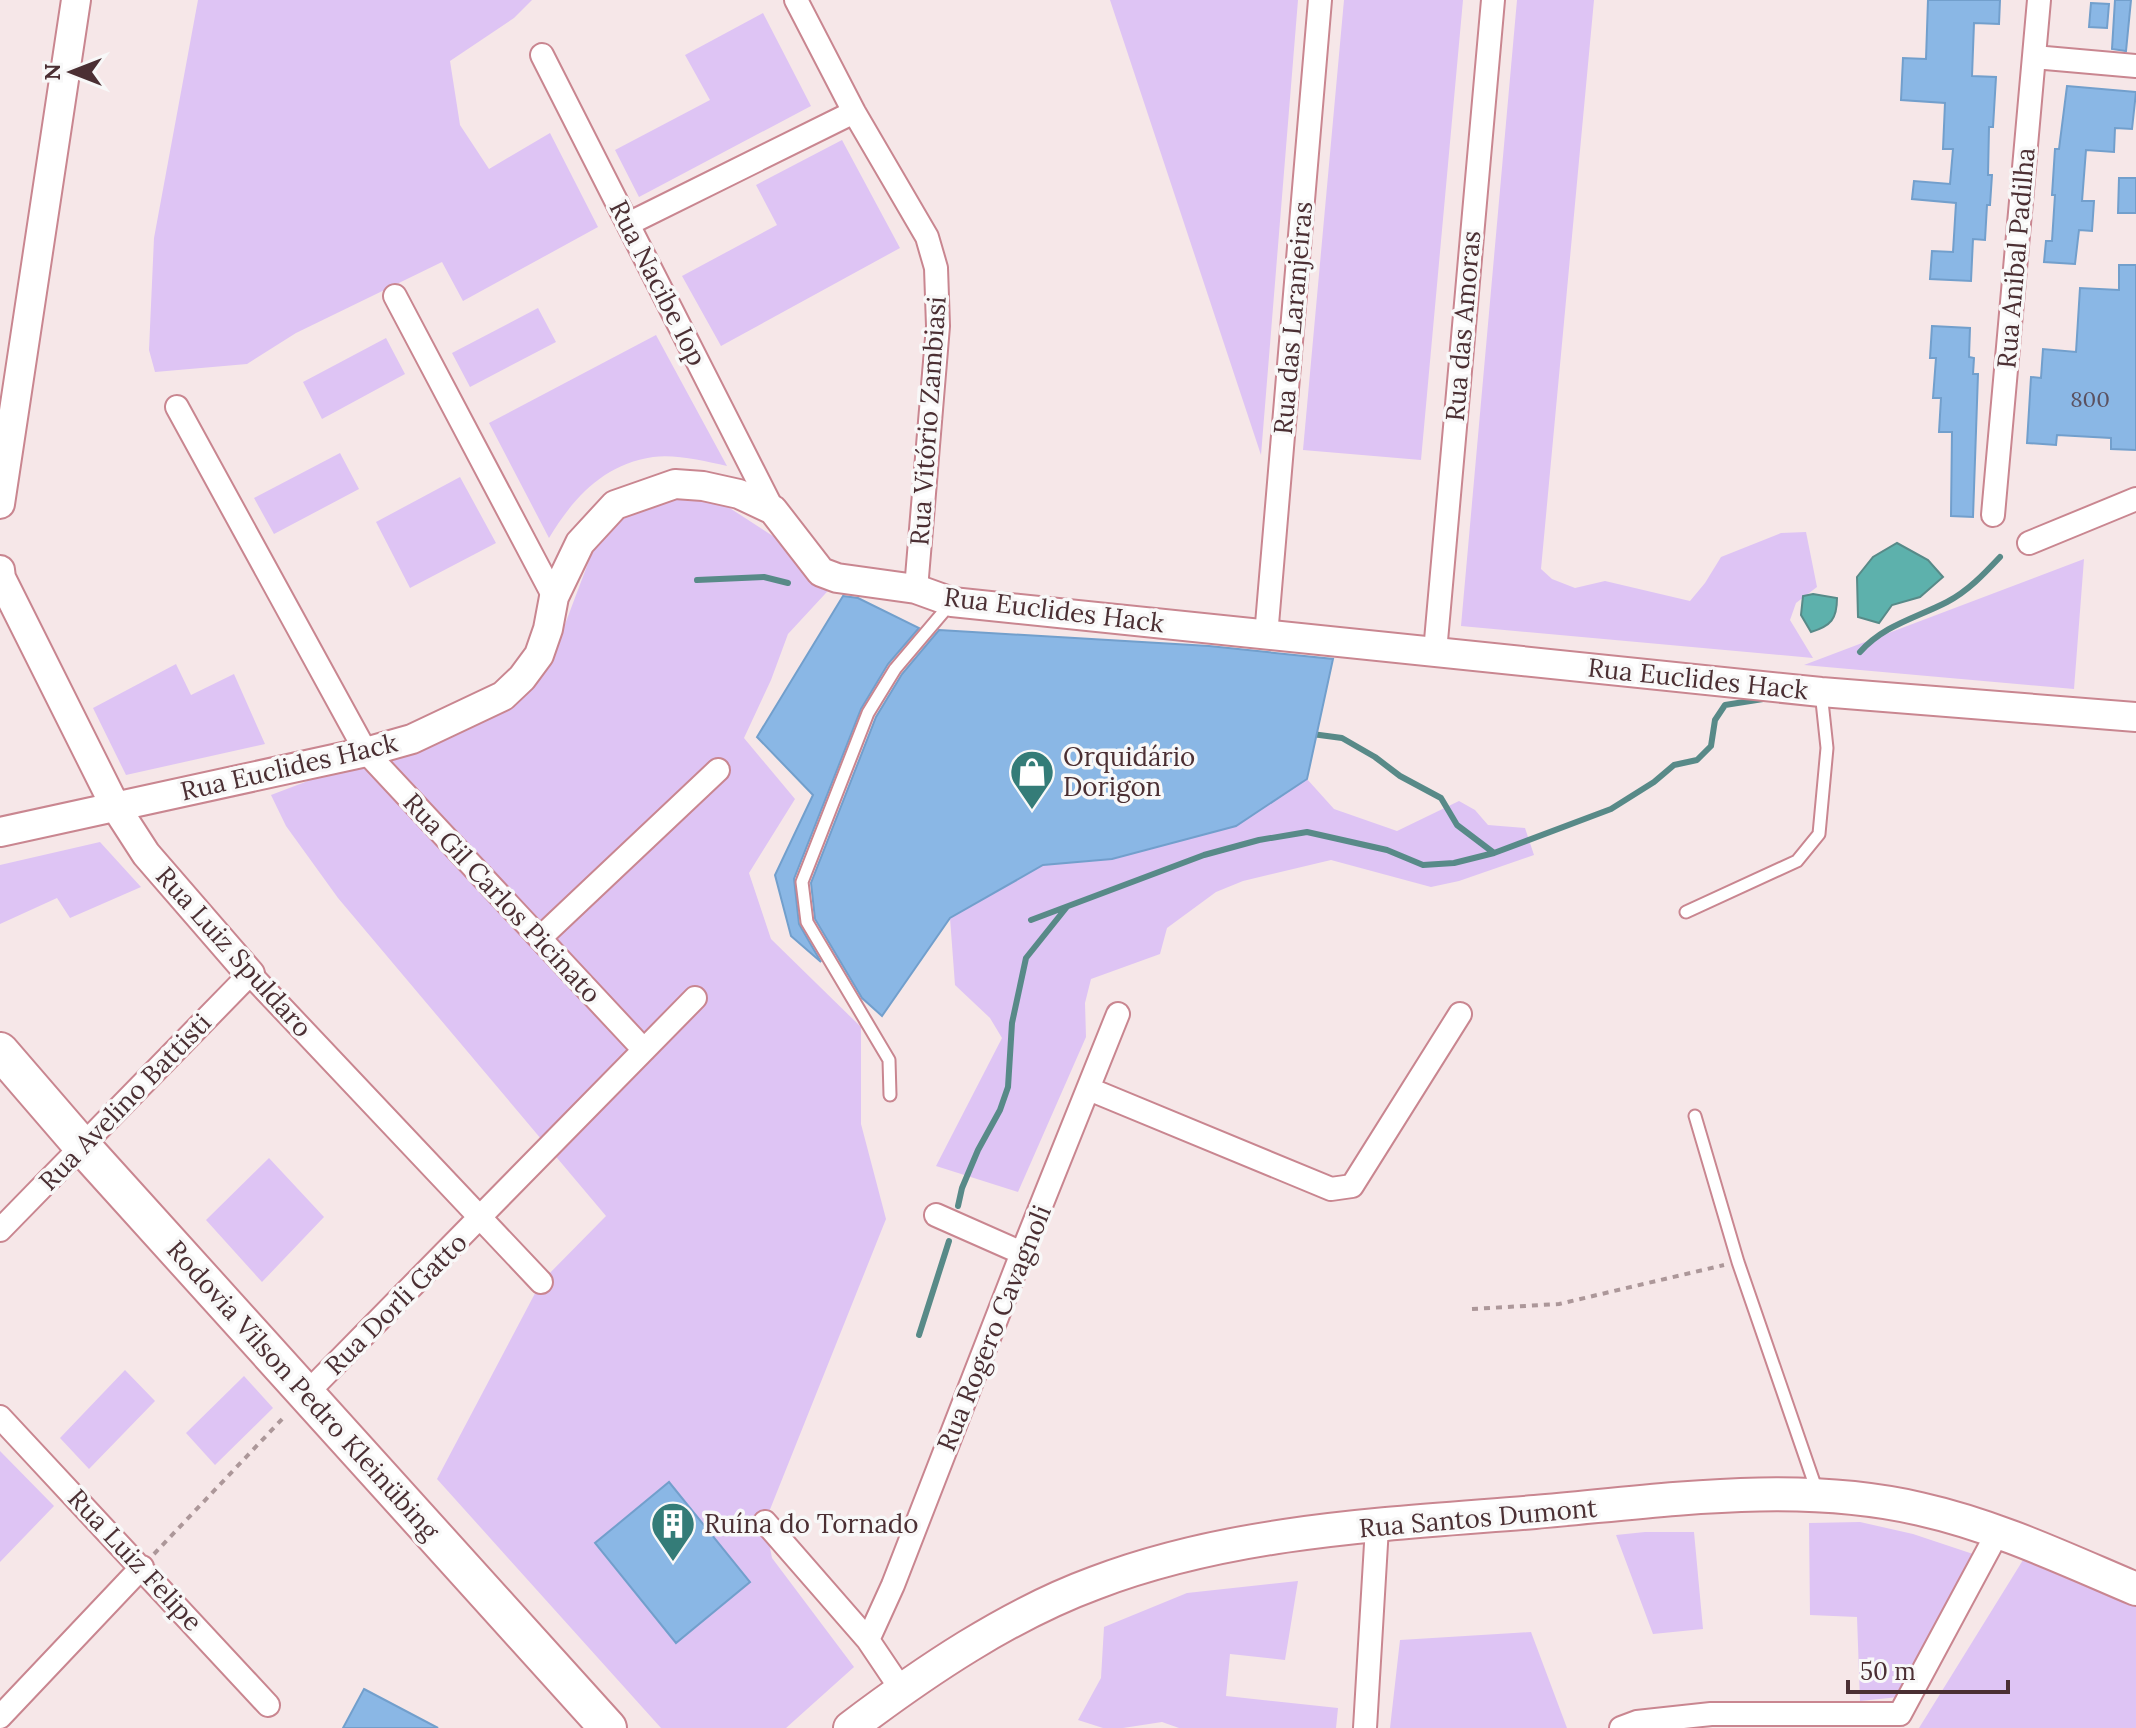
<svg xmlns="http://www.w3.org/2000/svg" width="2136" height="1728" viewBox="0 0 2136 1728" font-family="Lora,serif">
  <rect width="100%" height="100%" fill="#f6e7e8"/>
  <path fill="#dec4f4" d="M 198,0 L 532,0 L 514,18 L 450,61 L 460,125 L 489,169 L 550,133 L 598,227 L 463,301 L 442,262 L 296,333 L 247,364 L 155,372 L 149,350 L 154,238 Z
    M 1110,0 L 1298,0 L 1261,455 Z
    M 1344,0 L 1463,0 L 1421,460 L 1303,450 Z
    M 1517,0 L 1594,0 L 1541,569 L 1552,579 L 1575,588 L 1605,581 L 1690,601 L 1705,583 L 1721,557 L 1781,533 L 1806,532 L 1817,587 L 1796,603 L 1790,620 L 1813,658 L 1461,626 Z
    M 763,13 L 811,106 L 639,197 L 615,150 L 710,100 L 685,55 Z
    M 842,140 L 900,248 L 721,346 L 682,276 L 777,225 L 756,185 Z
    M 538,308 L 556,342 L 470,387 L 452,353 Z
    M 656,335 L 727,466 C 704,461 676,454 653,457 C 604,464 573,498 549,538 L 489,423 Z
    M 386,338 L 405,374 L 322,419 L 303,382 Z
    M 340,453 L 359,489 L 274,534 L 254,498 Z
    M 460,477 L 496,543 L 410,588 L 376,522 Z
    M 667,492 L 708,494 L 807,558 L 837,581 L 788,634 L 771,680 L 744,738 L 795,799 L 749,873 L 771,939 L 861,1027 L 861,1124 L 886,1219 L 765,1522 L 772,1558 L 854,1667 L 786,1728 L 661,1728 L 437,1479 L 541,1282 L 606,1216 L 338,898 L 286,826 L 271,795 L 426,736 L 507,702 L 550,664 L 593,550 L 619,513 Z
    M 2084,559 L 2074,689 L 1804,665 Z
    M 176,664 L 191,695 L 234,674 L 265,744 L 126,775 L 93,708 Z
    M 1307,779 L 1334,809 L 1397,831 L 1459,801 L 1475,810 L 1488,825 L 1525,828 L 1534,855 L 1459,881 L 1431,887 L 1331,860 L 1243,881 L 1216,892 L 1167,928 L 1160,954 L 1091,979 L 1085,1003 L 1086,1037 L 1018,1192 L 936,1166 L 1002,1038 L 990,1018 L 955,985 L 950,918 L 1043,865 L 1112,859 L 1236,826 Z
    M 100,842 L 141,887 L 70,918 L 57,898 L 0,924 L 0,865 Z
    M 269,1158 L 324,1217 L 262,1282 L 206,1220 Z
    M 125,1370 L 155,1401 L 89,1469 L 60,1438 Z
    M 244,1376 L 273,1408 L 215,1465 L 186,1433 Z
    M 0,1451 L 54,1506 L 0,1562 Z
    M 1860,1522 L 1913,1534 L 1976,1555 L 1899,1697 L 1860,1701 L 1857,1617 L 1810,1615 L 1809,1523 Z
    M 1645,1532 L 1694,1532 L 1703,1629 L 1653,1634 L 1616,1535 Z
    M 2023,1560 L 2136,1598 L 2136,1728 L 1717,1728 L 1919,1728 Z
    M 1298,1581 L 1285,1660 L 1230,1654 L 1226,1696 L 1338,1708 L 1336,1728 L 1179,1728 L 1162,1722 L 1123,1728 L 1103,1728 L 1078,1720 L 1101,1678 L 1104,1627 L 1187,1593 Z
    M 1531,1632 L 1567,1728 L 1390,1728 L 1400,1640 Z"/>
  <path fill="#5db1ac" stroke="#588a88" stroke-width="2" d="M 1897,543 L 1928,560 L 1943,577 L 1920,597 L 1892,605 L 1879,623 L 1858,617 L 1857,577 L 1873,557 Z
    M 1813,594 L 1837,598 C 1837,619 1831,626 1811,632 L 1801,615 L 1803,596 Z"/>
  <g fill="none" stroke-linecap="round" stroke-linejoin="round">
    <path stroke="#588a88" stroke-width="6" d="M 697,580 L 764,577 L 788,583
      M 1860,652 C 1884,625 1916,618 1947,602 C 1968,591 1984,574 2000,557
      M 1312,734 L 1342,738 L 1375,757 L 1400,776 L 1441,798 L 1457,825 L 1494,853
      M 1031,920 L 1204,855 L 1259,840 L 1307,832 L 1387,850 L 1423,865 L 1454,863 L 1494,853 L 1611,809 L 1654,782 L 1674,765 L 1697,760 L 1711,746 L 1715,720 L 1725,705 L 1763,699
      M 958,1206 L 962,1188 L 978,1150 L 1000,1110 L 1008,1087 L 1012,1023 L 1026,958 L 1066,908
      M 919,1335 L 949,1241"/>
  </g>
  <path fill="#8ab7e5" stroke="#729fcc" stroke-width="2" d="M 1928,0 L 2000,0 L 1999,24 L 1974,23 L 1972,76 L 1996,77 L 1993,127 L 1989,127 L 1988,175 L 1992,175 L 1990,205 L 1987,205 L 1985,240 L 1973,239 L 1971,281 L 1930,279 L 1932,251 L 1953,252 L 1956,203 L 1912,199 L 1914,181 L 1950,184 L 1953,149 L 1943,149 L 1945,103 L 1901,100 L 1903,58 L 1926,59 Z
    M 2115,0 L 2131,0 L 2126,51 L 2112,49 Z
    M 2091,3 L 2109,4 L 2107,28 L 2089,27 Z
    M 2067,86 L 2136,92 L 2132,129 L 2115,128 L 2114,152 L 2086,150 L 2082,201 L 2094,201 L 2092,231 L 2079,230 L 2075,264 L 2044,262 L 2046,241 L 2052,241 L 2055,195 L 2052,195 L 2055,149 L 2059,149 Z
    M 2119,178 L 2136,178 L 2136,213 L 2118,213 Z
    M 2119,265 L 2136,265 L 2136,450 L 2111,449 L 2111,438 L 2057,435 L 2056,445 L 2027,443 L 2031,377 L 2041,378 L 2043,349 L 2076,352 L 2080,288 L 2119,290 Z
    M 1932,326 L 1970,328 L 1969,357 L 1974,358 L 1973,374 L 1978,374 L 1973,517 L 1951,516 L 1952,432 L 1939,432 L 1941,398 L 1933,398 L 1936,358 L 1930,358 Z
    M 843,596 L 858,598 L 919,628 L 888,664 L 861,709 L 794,879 L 799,924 L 821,962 L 791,936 L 775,875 L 813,795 L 757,737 Z
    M 939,630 L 1209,646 L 1333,659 L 1307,779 L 1236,826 L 1112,859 L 1043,865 L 950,918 L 882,1016 L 862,998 L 815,919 L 811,883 L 876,717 L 902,674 Z
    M 669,1482 L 750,1582 L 676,1643 L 595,1543 Z
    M 364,1689 L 438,1728 L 343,1728 Z"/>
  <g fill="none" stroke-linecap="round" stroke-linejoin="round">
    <g stroke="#c98690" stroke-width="15">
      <path id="service" d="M 1686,912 L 1797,861 L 1819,834 L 1827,748 L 1821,692
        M 890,1095 L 889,1060 L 807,922 L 802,882 L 868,713 L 895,669 L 951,603
        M 1695,1116 L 1738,1262 L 1817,1491"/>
    </g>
    <g stroke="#c98690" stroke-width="26">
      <path id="minor" d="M 796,0 L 854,112 L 927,237 L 936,268 L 938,326 L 916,589
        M 542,55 L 773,510
        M 2034,57 L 2136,66
        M 628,224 L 854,112
        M 395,296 L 554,597
        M 177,407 L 366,752 L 644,1050
        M 1993,515 L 2039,0
        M 2029,543 L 2136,499
        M 1266,636 L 1320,0
        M 1435,652 L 1493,0
        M 540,938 L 718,770
        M 1089,1089 L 1331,1189 L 1352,1186 L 1460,1014
        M 936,1215 L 1022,1253
        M 0,1230 L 250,974 L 541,1282
        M 307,1393 L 695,998
        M 0,1417 L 268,1705
        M 765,1522 L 868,1640 L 901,1689
        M 868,1640 L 893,1585 L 1022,1253 L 1118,1014
        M 0,1717 L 142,1567
        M 1365,1728 L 1377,1527
        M 1621,1728 L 1637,1722 L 1711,1714 L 1900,1714 L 1999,1530"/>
    </g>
    <g stroke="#c98690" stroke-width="32">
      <path id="tertiary" d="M 0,504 L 76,0
        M 0,570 L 1,578 L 115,806 L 146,854 L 250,974
        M 0,832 L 366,752 L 412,739 L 503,696 L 522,678 L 539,655 L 548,629 L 554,597 L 580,543 L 615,505 L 675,484 L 703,486 L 739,494 L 773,510 L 821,572 L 837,578 L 916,589 L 952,602 L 1821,692 L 2136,717"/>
    </g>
    <g stroke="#c98690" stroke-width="36">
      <path id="secondary" d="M 850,1728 C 924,1672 1008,1615 1095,1583 C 1234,1530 1388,1524 1535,1512 C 1662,1501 1795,1480 1920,1509 C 1996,1526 2065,1559 2136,1589"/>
    </g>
    <g stroke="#c98690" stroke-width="40">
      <path id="primary" d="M 0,1051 L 82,1146 L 608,1728"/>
    </g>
    <path stroke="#ac9799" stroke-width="4" stroke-dasharray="6 6" stroke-linecap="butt" d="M 1472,1309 L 1559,1304 L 1724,1265
      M 154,1554 L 286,1415"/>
    <use href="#service" stroke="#fff" stroke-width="11"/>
    <use href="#minor" stroke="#fff" stroke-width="22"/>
    <use href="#tertiary" stroke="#fff" stroke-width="28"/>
    <use href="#secondary" stroke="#fff" stroke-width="32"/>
    <use href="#primary" stroke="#fff" stroke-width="36"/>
  </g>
  <defs>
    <g id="shop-pin" transform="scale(2.3)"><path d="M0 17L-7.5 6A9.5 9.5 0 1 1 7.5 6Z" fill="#347c78" stroke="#f8f8f8"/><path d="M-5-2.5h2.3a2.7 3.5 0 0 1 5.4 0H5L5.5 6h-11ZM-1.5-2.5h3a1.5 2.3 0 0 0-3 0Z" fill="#fff"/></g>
    <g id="building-pin" transform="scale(2.3)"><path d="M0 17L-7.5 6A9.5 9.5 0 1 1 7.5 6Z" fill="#347c78" stroke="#f8f8f8"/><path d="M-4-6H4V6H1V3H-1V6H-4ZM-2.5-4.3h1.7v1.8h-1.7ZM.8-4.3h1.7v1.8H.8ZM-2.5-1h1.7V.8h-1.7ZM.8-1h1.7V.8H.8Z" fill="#fff"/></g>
  </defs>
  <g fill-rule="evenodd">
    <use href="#shop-pin" x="1032" y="772"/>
    <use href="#building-pin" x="673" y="1524"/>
  </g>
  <g text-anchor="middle" stroke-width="7" stroke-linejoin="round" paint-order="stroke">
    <g font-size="22" fill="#5b5160">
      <text x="2090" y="407">800</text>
    </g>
    <g font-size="26" fill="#4b2f33" stroke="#f8f8f8">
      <text transform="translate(2016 258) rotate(-85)" y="9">Rua Anibal Padilha</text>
      <text transform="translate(658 283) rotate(63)" y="9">Rua Nacibe Iop</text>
      <text transform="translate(1293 318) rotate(-85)" y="9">Rua das Laranjeiras</text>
      <text transform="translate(1463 326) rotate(-85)" y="9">Rua das Amoras</text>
      <text transform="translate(928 421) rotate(-86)" y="9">Rua Vitório Zambiasi</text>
      <text transform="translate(1054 610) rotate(7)" y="9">Rua Euclides Hack</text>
      <text transform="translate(1698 679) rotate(6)" y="9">Rua Euclides Hack</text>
      <text transform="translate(289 767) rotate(-13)" y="9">Rua Euclides Hack</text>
      <text transform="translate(502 898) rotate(47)" y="9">Rua Gil Carlos Picinato</text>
      <text transform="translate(234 952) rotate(48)" y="9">Rua Luiz Spuldaro</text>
      <text transform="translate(125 1102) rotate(-46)" y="9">Rua Avelino Battisti</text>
      <text transform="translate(396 1304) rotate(-45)" y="9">Rua Dorli Gatto</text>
      <text transform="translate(994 1328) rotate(-68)" y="9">Rua Rogero Cavagnoli</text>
      <text transform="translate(303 1390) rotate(48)" y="9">Rodovia Vilson Pedro Kleinübing</text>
      <text transform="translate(1478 1518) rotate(-5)" y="9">Rua Santos Dumont</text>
      <text transform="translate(135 1560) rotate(47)" y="9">Rua Luiz Felipe</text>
    </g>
    <g font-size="26" fill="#4b2f33" stroke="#f8f8f8" text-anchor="start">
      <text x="1063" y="766">Orquidário<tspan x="1063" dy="30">Dorigon</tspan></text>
      <text x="704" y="1533">Ruína do Tornado</text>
    </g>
  </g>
  <g transform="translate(72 72) rotate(270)" stroke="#f8f8f8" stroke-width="6" paint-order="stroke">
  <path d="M0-6L14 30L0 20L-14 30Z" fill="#4b2f33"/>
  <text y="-12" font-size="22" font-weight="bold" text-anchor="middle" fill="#4b2f33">N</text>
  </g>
  <path d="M1848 1680v12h160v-12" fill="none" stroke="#4b2f33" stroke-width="4"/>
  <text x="1860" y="1680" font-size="24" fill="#4b2f33" stroke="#f8f8f8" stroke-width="6" paint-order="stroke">50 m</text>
</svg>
